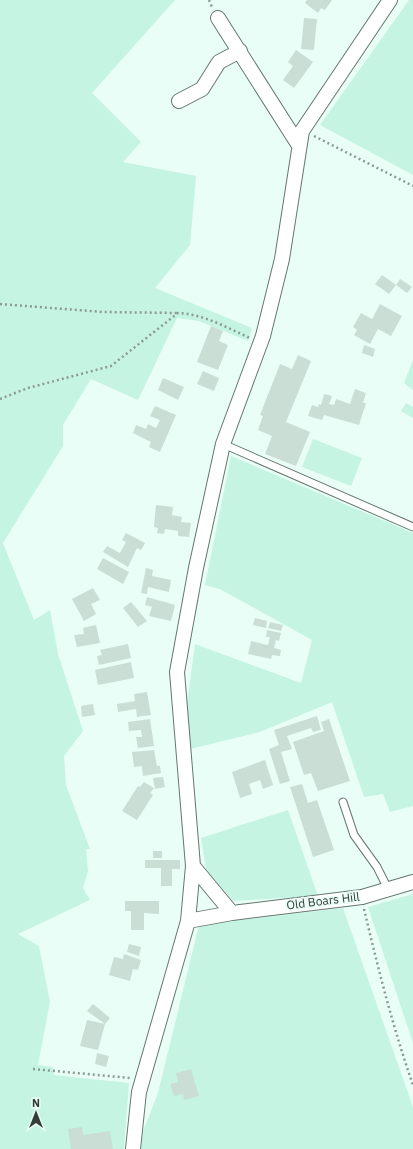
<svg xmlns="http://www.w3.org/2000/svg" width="413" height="1149" viewBox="0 0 413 1149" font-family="'IBM Plex Sans',sans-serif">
  <rect width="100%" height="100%" fill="#e9fef6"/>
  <path fill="#c6f4e3" d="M 0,0 L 175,0 L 92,93 L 141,142 L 123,162 L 196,176 L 190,245 L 155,288 L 252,328 L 248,341 L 199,321 L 177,318 L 138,400 L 91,379 L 63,425 L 63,446 L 3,543 L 34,620 L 50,610 L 58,654 L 83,731 L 64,756 L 66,785 L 90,849 L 86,849 L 88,871 L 83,888 L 90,900 L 18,934 L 39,946 L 50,1002 L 38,1065 L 53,1067 L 54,1075 L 129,1083 L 124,1149 L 0,1149 Z
    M 409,0 L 413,0 L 413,175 L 320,125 Z
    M 413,360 L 413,390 L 404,383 Z
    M 406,403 L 413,407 L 413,418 L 401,411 Z
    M 313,439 L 362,458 L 351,486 L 302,467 Z
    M 231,456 L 413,533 L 413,806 L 390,812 L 383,794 L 364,797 L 332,702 L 260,732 L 190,749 L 187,704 L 195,644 L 301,683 L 312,640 L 220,589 L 205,585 Z
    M 288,810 L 318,896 L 233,901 L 206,869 L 201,838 Z
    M 413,894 L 413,1043 L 368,907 Z
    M 343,908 L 413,1107 L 413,1149 L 141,1149 L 143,1131 L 158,1093 L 199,925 Z"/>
  <path fill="#caded6" d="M 307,0 L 332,0 L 325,10 L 321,8 L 318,13 L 305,3 Z
    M 304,18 L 317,19 L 314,50 L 301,49 Z
    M 296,50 L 313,62 L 294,88 L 283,80 L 293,66 L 288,62 Z
    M 382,275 L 396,285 L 389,294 L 375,284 Z
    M 400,279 L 412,287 L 407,293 L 396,285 Z
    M 380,304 L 402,316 L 391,336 L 378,329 L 370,344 L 354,335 L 357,330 L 353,327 L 361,313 L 372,319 Z
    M 211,326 L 223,331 L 219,341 L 228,345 L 218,370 L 197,362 Z
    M 364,345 L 375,349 L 373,357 L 362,353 Z
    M 298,355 L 311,361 L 286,422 L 310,432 L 296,466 L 265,454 L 272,436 L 258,430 L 263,416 L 260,415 L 280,364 L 292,369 Z
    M 203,371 L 219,378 L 214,391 L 197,384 Z
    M 163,378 L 184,387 L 178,400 L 158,390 Z
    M 355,389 L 366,393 L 363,403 L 366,403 L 359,425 L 324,415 L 322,420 L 308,416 L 312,405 L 318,407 L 319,404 L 321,405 L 324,394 L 332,396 L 329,404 L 334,405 L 336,399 L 350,404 Z
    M 155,406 L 176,415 L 160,452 L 149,447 L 151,442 L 133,433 L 136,425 L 146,429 L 148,424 L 156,428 L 160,420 L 150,416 Z
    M 156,505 L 173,507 L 172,515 L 182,517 L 181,522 L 191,523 L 189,537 L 178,536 L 178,531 L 165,529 L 164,534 L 157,533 L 158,528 L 154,527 Z
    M 126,533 L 145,543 L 141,550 L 137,548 L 128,567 L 103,552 L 107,546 L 120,553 L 126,542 L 122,540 Z
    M 103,558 L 129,572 L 123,584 L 97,569 Z
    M 146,568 L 153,570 L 152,576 L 171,580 L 169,592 L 148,587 L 147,594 L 141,593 Z
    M 93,588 L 100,600 L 91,604 L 96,614 L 84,621 L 72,599 Z
    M 147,597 L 175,605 L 171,621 L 149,616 L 152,607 L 145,605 Z
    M 131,602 L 147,621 L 138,627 L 123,608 Z
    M 255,618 L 267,621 L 266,628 L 253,625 Z
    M 270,622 L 283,625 L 281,631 L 268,628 Z
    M 96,625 L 100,643 L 77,647 L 74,635 L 84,634 L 83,628 Z
    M 267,630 L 281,633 L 279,641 L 276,640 L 274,648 L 281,650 L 280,656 L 272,655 L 271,659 L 248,654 L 251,641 L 268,645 L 270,637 L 266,637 Z
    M 128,644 L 131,658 L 99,665 L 97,656 L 102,655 L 100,650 Z
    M 131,662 L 134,678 L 98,685 L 95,670 Z
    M 147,692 L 151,715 L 137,717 L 136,709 L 118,712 L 117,704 L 135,701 L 134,694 Z
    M 93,704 L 95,715 L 82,717 L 81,706 Z
    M 317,716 L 321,730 L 313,732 L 311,728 L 287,736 L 292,749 L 281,752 L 290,781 L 280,784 L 269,749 L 279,745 L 274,730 Z
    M 150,719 L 154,746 L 138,748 L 136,737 L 142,737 L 141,730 L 129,731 L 128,722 Z
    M 329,719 L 350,781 L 318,791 L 311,773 L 304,775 L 293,742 L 324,731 L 321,722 Z
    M 154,750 L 157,766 L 160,766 L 161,773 L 143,776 L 142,766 L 134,767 L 132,752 Z
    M 265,760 L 273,785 L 263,789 L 260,780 L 249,784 L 252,794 L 240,798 L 232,772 Z
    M 163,777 L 165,787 L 155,789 L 153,778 Z
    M 144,782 L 154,788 L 150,793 L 153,795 L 137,820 L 122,811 L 138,786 L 140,787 Z
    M 302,784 L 308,803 L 317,800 L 334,850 L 313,857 L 290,787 Z
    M 153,851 L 162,851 L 162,858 L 153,858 Z
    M 145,860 L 180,860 L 180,869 L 172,869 L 172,886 L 161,886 L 161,868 L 145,868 Z
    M 125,901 L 159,901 L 159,914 L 144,913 L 144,930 L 131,930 L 131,911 L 125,911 Z
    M 129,944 L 141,947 L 139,956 L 127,952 Z
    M 124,954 L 141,960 L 138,970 L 133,969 L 130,981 L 109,975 L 114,957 L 123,959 Z
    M 93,1004 L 110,1018 L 105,1024 L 98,1050 L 80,1046 L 87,1020 L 105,1024 L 87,1011 Z
    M 97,1053 L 109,1056 L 106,1067 L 95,1064 Z
    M 191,1069 L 199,1096 L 184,1100 L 183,1094 L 174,1096 L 170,1084 L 178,1082 L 176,1073 Z
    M 82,1127 L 83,1135 L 110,1131 L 113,1149 L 71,1149 L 68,1129 Z"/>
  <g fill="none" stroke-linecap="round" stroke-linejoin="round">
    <g stroke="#647770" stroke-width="9">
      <path id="service" d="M 223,444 L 413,527
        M 343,802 L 354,835 L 377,867 L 388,889"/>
    </g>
    <g stroke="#647770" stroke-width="16">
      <path id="minor" d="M 218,18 L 298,144
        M 179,101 L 202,89 L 219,62 L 240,51
        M 193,866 L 232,913
        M 188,921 L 232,913 L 362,897 L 413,882
        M 133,1149 L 139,1092 L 188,921 L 193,866 L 177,672 L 196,568 L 223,444 L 263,336 L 282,259 L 302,131 L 390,0"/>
    </g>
    <path stroke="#8c9a95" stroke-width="2.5" stroke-dasharray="2 3" stroke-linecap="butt" d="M 209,0 L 212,7
      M 314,136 L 413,186
      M 0,304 L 103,312 L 178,313
      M 0,399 L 28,388 L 111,366 L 178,313 C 204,314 227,328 250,338
      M 364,909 C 378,968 393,1028 413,1085
      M 33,1069 L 130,1078"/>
    <use href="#service" stroke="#fff" stroke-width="7"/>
    <use href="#minor" stroke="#fff" stroke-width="14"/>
  </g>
  <g text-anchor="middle" stroke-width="3.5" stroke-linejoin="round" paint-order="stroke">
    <g font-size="12" fill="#353d3a" stroke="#e9fef6">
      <text transform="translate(323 901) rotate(-7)" y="4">Old Boars Hill</text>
    </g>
  </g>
  <g transform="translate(36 1113)" stroke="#e9fef6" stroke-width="3" paint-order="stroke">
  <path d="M0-3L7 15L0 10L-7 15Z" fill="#353d3a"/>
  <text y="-6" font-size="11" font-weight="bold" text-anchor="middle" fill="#353d3a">N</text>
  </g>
</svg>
